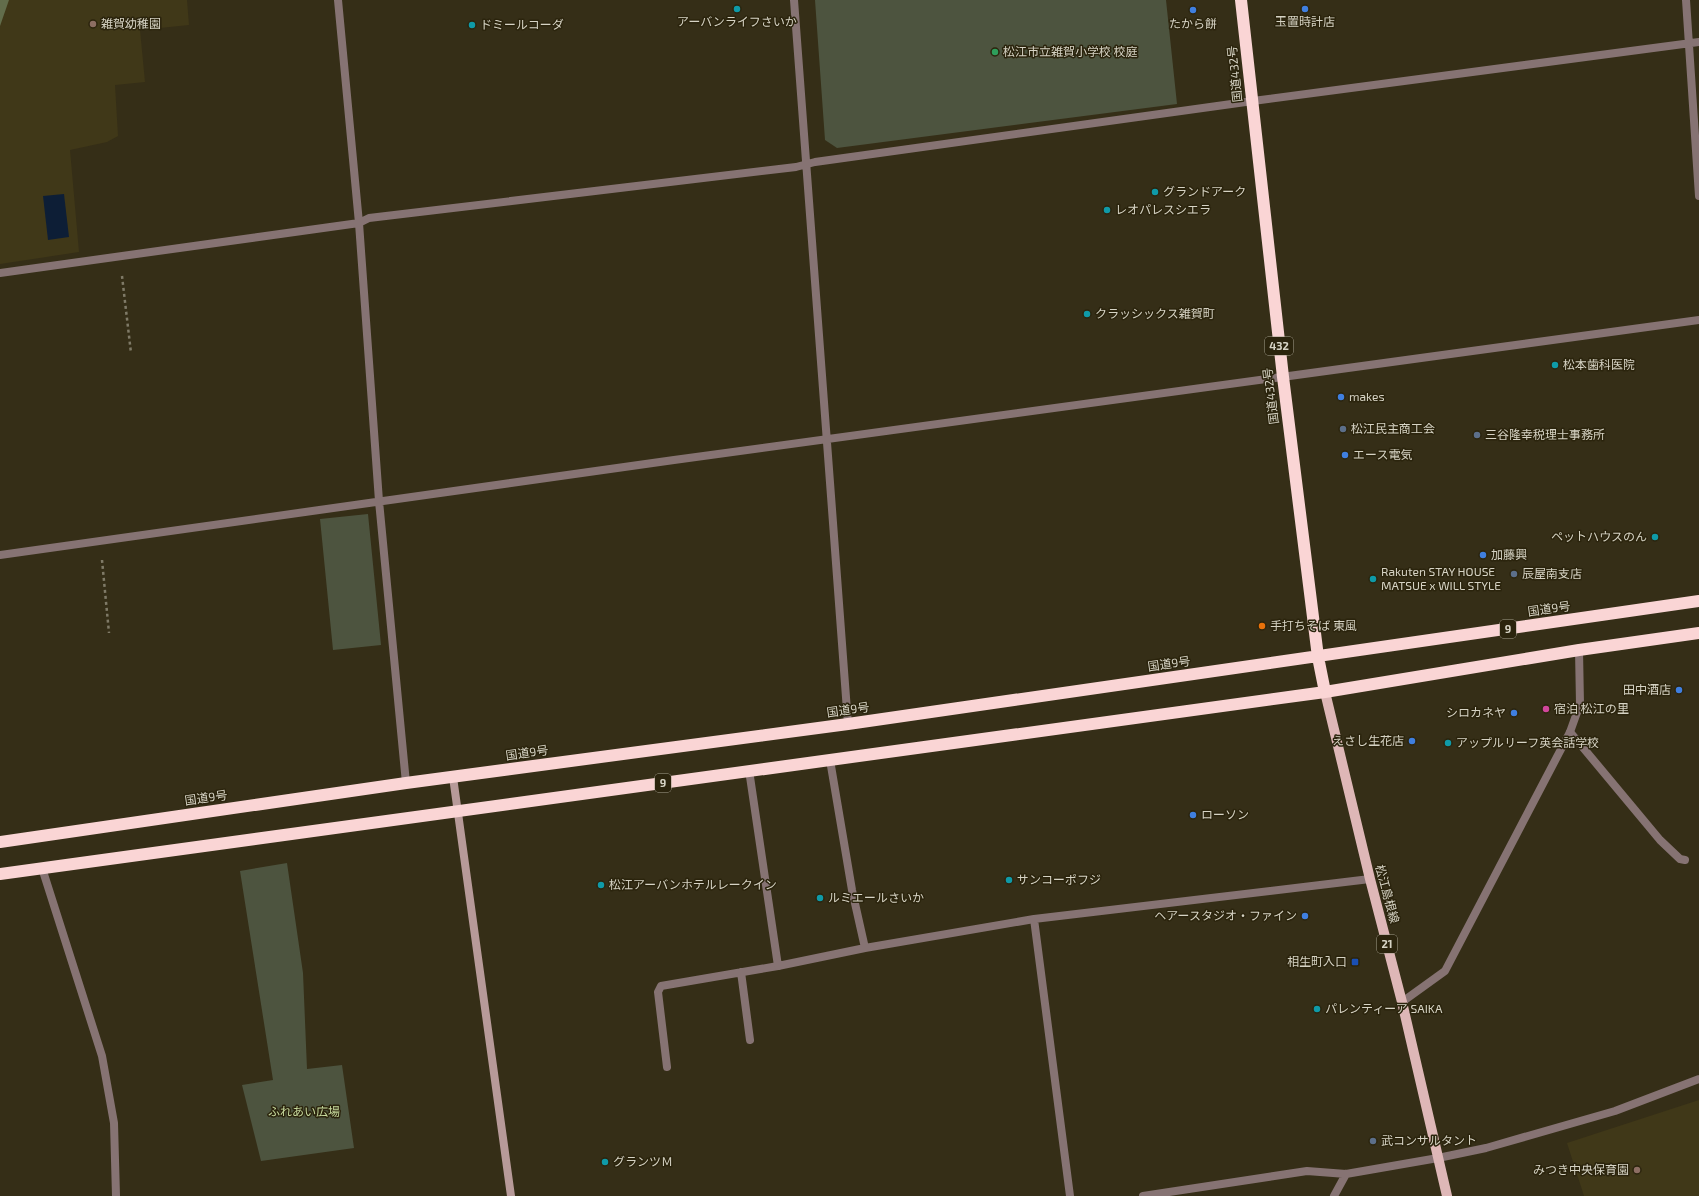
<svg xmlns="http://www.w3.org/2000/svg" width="1699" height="1196" viewBox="0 0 1699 1196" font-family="'Exo 2','Noto Sans JP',sans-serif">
  <rect width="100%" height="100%" fill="#352e17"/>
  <path fill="#403818" d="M 0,0 L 187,0 L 189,25 L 140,30 L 145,82 L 115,85 L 118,136 L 107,142 L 70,150 L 79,252 L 0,264 Z
    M 1699,1100 L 1699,1196 L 1584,1196 L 1567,1143 Z"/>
  <path fill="#4d543f" d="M 815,0 L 1166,0 L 1177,104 L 837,148 L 825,140 Z
    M 368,514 L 381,645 L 333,650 L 320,519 Z
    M 287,863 L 303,973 L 307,1069 L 342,1065 L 354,1148 L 261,1161 L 242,1085 L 273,1080 L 240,871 Z"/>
  <path fill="#626d4b" d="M 0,0 L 9,0 L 0,26 Z"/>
  <path fill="#0d1e36" d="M 64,194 L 69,237 L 48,240 L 43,196 Z"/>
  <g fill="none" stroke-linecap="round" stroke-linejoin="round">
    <path stroke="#7f7a67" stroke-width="2.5" stroke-dasharray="3 3" stroke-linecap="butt" d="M 122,276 L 131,353
      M 102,560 L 109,633"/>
    <path stroke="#867373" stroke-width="8" d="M 1570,732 L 1660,840 L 1680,859 L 1685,860
      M 741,972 L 750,1040
      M 667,1067 L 658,992 L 661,986 L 778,966"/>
    <path stroke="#867373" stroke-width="8" d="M 338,0 L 359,223 L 379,501 L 406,783
      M 794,0 L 848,724
      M 1686,0 L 1699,196
      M 0,273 L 359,223 L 369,218 L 796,167 L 815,162 L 1253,101 L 1699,42
      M 0,555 L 674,460 L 1699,320
      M 830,760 L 852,890 L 865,948
      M 749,770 L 778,966 L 865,948 L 1034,919 L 1370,879
      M 42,868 L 102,1056 L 114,1123 L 116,1196
      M 1034,919 L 1070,1196
      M 1402,1002 L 1445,971 L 1570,732 L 1580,704 L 1579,650
      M 1143,1196 L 1307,1171 L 1346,1174 L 1438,1158 L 1486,1148 L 1615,1111 L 1699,1079
      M 1334,1196 L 1346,1174"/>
    <path stroke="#b79a99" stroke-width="8" d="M 453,777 L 511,1196"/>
    <path stroke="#deb7b7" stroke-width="10" d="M 1325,692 L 1370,879 L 1402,1002 L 1447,1196"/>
    <path stroke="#fad5d5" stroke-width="12" d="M 1241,0 L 1283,377 L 1318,657 L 1325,692
      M 0,842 L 406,783 L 848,724 L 1699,601
      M 0,874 L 1325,692 L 1579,650 L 1699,633"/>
  </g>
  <g fill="#0f9aa8" stroke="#2b240d" stroke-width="1.5">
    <circle cx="737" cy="9" r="4"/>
    <circle cx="472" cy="25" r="4"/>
    <circle cx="1155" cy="192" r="4"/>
    <circle cx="1107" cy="210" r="4"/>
    <circle cx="1087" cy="314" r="4"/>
    <circle cx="1555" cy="365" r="4"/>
    <circle cx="1655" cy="537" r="4"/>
    <circle cx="1373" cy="579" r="4"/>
    <circle cx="1448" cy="743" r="4"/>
    <circle cx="1009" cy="880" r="4"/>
    <circle cx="601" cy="885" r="4"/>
    <circle cx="820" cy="898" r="4"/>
    <circle cx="1317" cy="1009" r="4"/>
    <circle cx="605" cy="1162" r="4"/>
  </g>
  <g fill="#3f7fe0" stroke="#2b240d" stroke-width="1.5">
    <circle cx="1305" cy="9" r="4"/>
    <circle cx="1193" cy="10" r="4"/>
    <circle cx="1341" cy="397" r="4"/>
    <circle cx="1345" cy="455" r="4"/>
    <circle cx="1483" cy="555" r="4"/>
    <circle cx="1679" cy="690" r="4"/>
    <circle cx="1514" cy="713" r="4"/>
    <circle cx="1412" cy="741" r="4"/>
    <circle cx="1193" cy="815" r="4"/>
    <circle cx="1305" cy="916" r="4"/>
  </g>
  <g fill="#8d6e63" stroke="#2b240d" stroke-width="1.5">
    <circle cx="93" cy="24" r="4"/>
    <circle cx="1637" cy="1170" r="4"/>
  </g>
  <circle fill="#2e9e5b" stroke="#2b240d" stroke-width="1.5" cx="995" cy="52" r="4"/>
  <g fill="#5c6f8a" stroke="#2b240d" stroke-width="1.5">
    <circle cx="1343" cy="429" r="4"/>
    <circle cx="1477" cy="435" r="4"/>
    <circle cx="1514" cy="574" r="4"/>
    <circle cx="1373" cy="1141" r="4"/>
  </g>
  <circle fill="#e8710a" stroke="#2b240d" stroke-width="1.5" cx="1262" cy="626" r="4"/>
  <circle fill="#d1479c" stroke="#2b240d" stroke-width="1.5" cx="1546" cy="709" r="4"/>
  <rect fill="#1a4fb4" stroke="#2b240d" stroke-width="1.5" x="1351" y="958" width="8" height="8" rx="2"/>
  <g text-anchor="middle" stroke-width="3" stroke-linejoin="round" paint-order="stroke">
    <g fill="#2b240d" stroke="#a39e8d" stroke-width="1">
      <rect x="1265" y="337" width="28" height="18" rx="3"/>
      <rect x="1500" y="620" width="16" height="18" rx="3"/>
      <rect x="655" y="774" width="16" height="18" rx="3"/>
      <rect x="1377" y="935" width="20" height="18" rx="3"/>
    </g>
    <g font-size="11" font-weight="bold" fill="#d6d3c4">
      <text x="1279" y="350">432</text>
      <text x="1508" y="633">9</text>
      <text x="663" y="787">9</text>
      <text x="1387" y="948">21</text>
    </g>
    <g font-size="12" fill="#d6d3c4" stroke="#2b240d" text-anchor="start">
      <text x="737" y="26" text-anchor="middle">アーバンライフさいか</text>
      <text x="1305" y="26" text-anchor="middle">玉置時計店</text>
      <text x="101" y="28">雑賀幼稚園</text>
      <text x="1193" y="28" text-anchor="middle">たから餅</text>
      <text x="480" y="29">ドミールコーダ</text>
      <text x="1003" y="56">松江市立雑賀小学校 校庭</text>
      <text x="1163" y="196">グランドアーク</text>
      <text x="1115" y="214">レオパレスシエラ</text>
      <text x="1095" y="318">クラッシックス雑賀町</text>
      <text x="1563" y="369">松本歯科医院</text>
      <text x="1349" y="401">makes</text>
      <text x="1351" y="433">松江民主商工会</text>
      <text x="1485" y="439">三谷隆幸税理士事務所</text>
      <text x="1353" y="459">エース電気</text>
      <text x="1647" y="541" text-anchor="end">ペットハウスのん</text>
      <text x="1491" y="559">加藤興</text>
      <text x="1381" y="576">Rakuten STAY HOUSE<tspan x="1381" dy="14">MATSUE x WILL STYLE</tspan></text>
      <text x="1522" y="578">辰屋南支店</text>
      <text x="1270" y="630">手打ちそば 東風</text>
      <text x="1671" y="694" text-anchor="end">田中酒店</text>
      <text x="1554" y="713">宿泊 松江の里</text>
      <text x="1506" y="717" text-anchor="end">シロカネヤ</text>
      <text x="1404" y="745" text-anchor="end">えさし生花店</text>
      <text x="1456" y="747">アップルリーフ英会話学校</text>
      <text x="1201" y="819">ローソン</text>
      <text x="1017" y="884">サンコーポフジ</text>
      <text x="609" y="889">松江アーバンホテルレークイン</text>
      <text x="828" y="902">ルミエールさいか</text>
      <text x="1297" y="920" text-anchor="end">ヘアースタジオ・ファイン</text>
      <text x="1347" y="966" text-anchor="end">相生町入口</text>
      <text x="1325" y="1013">パレンティーア SAIKA</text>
      <text x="1381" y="1145">武コンサルタント</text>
      <text x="613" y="1166">グランツＭ</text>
      <text x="1629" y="1174" text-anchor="end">みつき中央保育園</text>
    </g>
    <g font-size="12" fill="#d6d3c4" stroke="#2b240d">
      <text transform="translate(1235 74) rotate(-96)" y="4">国道432号</text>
      <text transform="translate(1271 396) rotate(-97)" y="4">国道432号</text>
      <text transform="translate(1549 609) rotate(-8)" y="4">国道9号</text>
      <text transform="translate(1169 664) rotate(-8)" y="4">国道9号</text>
      <text transform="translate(848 710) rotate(-8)" y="4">国道9号</text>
      <text transform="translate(527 753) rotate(-8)" y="4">国道9号</text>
      <text transform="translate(206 798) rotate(-8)" y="4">国道9号</text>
      <text transform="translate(1387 894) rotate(75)" y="4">松江島根線</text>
    </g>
    <g font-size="12" fill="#c7da9e" stroke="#2b240d">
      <text x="304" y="1116">ふれあい広場</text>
    </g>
  </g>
</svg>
